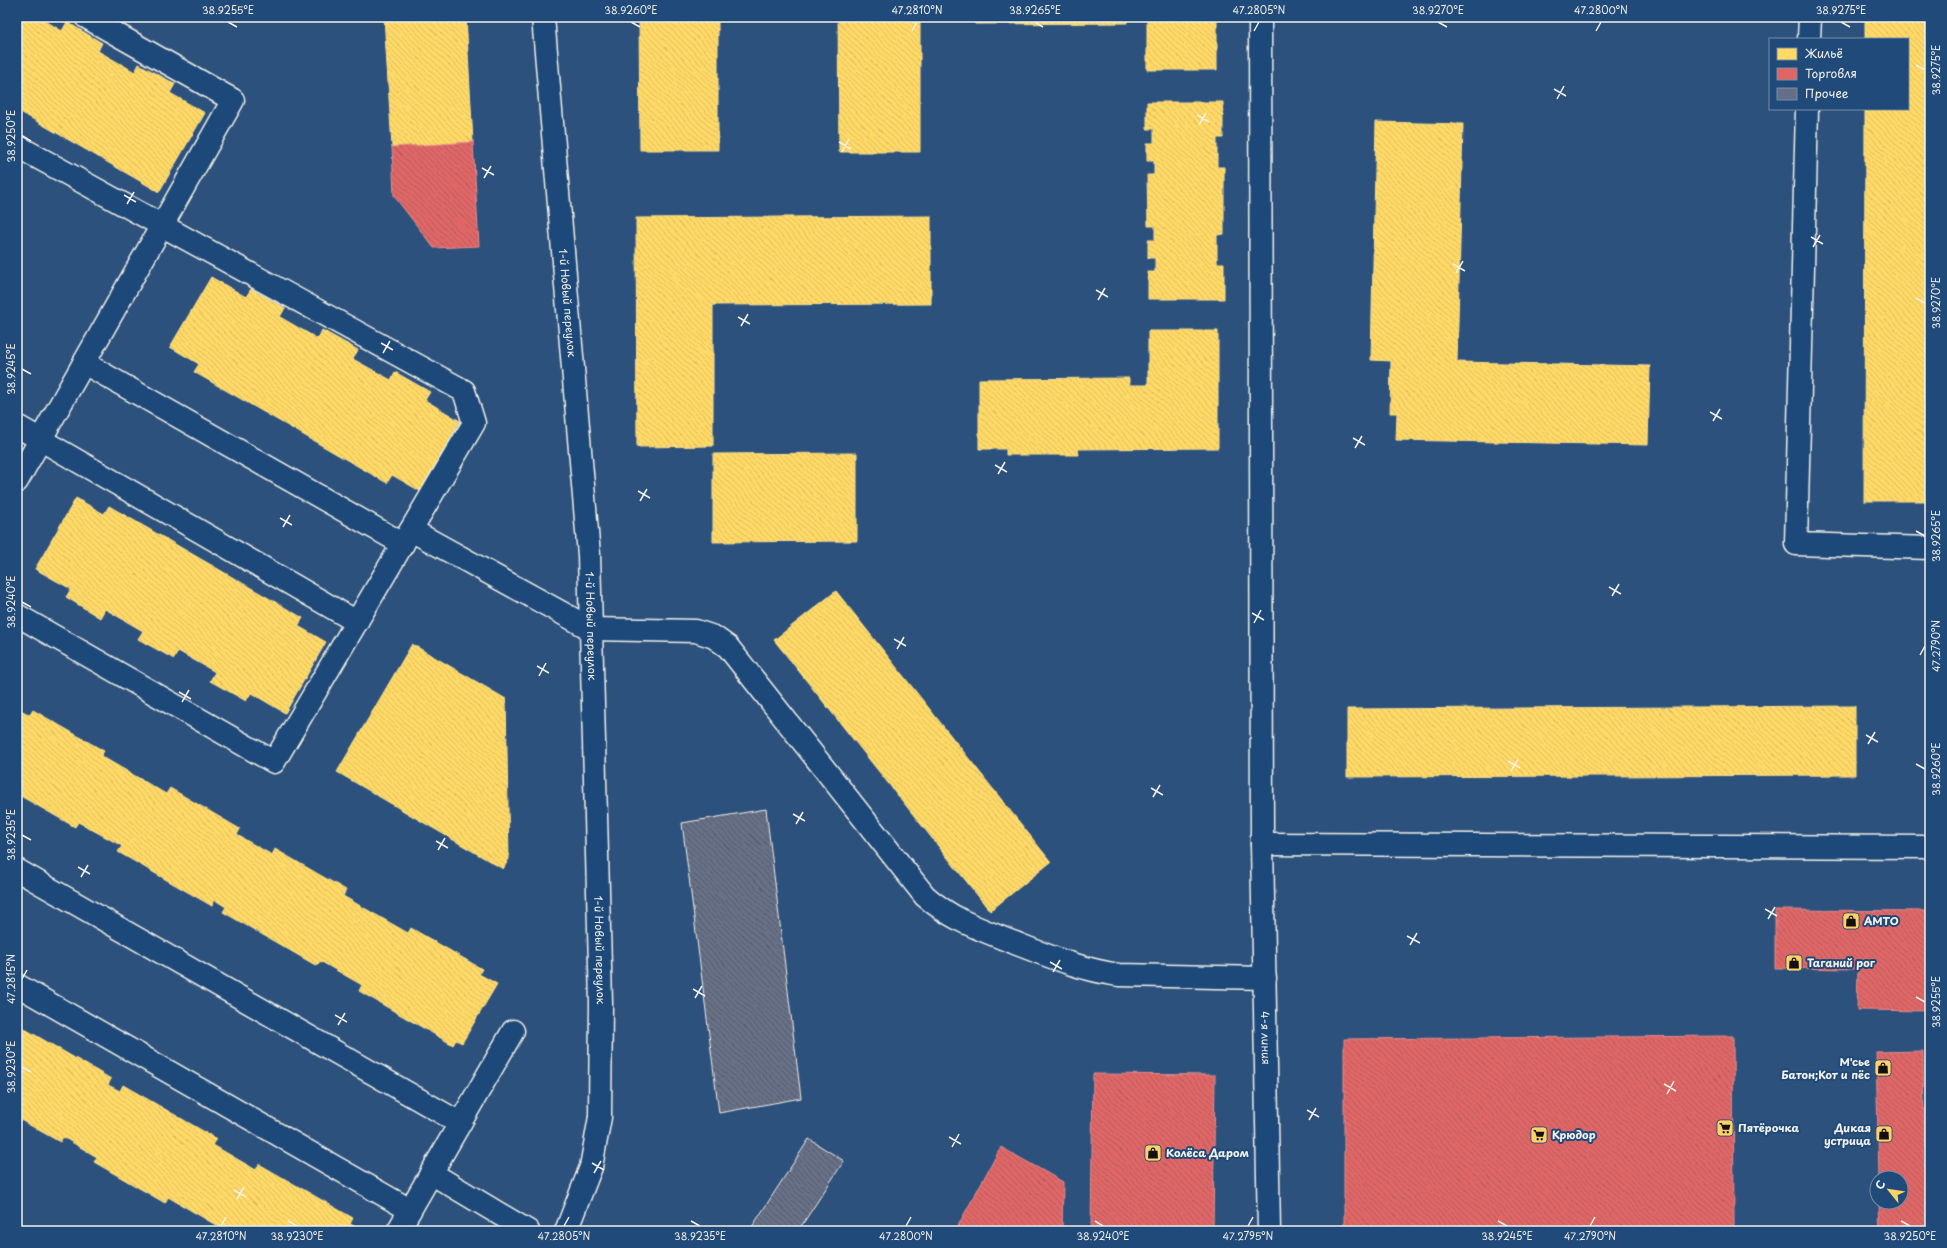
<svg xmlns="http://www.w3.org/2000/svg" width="1947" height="1248" viewBox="0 0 1947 1248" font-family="'Playpen Sans',sans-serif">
  <defs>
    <pattern id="homes-back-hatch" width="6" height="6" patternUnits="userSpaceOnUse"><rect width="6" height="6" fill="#ffd966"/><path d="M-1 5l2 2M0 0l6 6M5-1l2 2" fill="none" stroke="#dbbc60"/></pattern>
    <pattern id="shops-back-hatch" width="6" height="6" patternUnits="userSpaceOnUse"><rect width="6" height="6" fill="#e06666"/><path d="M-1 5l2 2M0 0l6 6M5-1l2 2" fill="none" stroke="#b35d5c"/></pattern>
    <pattern id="building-back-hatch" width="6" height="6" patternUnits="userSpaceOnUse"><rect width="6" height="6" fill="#666f88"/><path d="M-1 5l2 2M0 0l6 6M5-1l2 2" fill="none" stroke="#565a64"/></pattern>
  </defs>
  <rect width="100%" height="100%" fill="#2d517d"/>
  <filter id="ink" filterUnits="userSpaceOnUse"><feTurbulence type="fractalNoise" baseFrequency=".025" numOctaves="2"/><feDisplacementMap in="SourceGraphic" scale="8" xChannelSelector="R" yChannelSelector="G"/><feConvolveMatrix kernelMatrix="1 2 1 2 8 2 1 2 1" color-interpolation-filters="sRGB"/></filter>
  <g filter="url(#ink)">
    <path fill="url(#homes-back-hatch)" stroke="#fce08d" d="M 17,17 L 39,17 L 62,31 L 67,22 L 102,43 L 98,51 L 135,72 L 139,64 L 175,84 L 170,93 L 205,113 L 159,192 L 17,110 Z
      M 384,17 L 466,17 L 473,142 L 392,147 Z
      M 639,17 L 718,17 L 718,150 L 640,150 Z
      M 838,17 L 920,17 L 920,152 L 839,152 Z
      M 974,17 L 1127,17 L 1127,23 L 975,24 Z
      M 1147,17 L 1217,17 L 1217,70 L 1147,70 Z
      M 1865,17 L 1930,17 L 1930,501 L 1864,501 L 1865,109 L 1908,109 L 1908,39 L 1865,39 Z
      M 1147,102 L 1223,102 L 1223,138 L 1217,138 L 1217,167 L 1224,167 L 1224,234 L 1217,235 L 1217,263 L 1224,263 L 1224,299 L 1148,299 L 1148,272 L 1155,272 L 1155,258 L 1148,258 L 1148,240 L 1155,240 L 1155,226 L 1148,226 L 1147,175 L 1154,175 L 1154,161 L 1147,161 L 1147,143 L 1154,143 L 1154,129 L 1147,129 Z
      M 1376,122 L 1463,124 L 1457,362 L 1650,366 L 1648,445 L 1396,440 L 1397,413 L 1390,413 L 1391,361 L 1371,360 Z
      M 931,216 L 931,304 L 713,305 L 713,446 L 637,447 L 636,218 Z
      M 211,277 L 246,297 L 251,289 L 285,308 L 280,317 L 318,339 L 322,330 L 358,350 L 353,359 L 391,380 L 395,372 L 430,392 L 425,400 L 460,421 L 420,491 L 392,475 L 387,483 L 194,372 L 199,364 L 170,347 Z
      M 1148,331 L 1218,331 L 1218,448 L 1078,449 L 1079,455 L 1006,455 L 1006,449 L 979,449 L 979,379 L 1129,378 L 1129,385 L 1148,385 Z
      M 857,453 L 857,541 L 713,542 L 713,454 Z
      M 76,498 L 104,514 L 109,506 L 303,618 L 298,626 L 326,642 L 285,713 L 251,693 L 246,701 L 210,681 L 215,672 L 178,651 L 174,659 L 138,639 L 143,631 L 105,609 L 100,618 L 66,597 L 71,589 L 35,569 Z
      M 836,591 L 1051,862 L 990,911 L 774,640 Z
      M 412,644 L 506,699 L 509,859 L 503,869 L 337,772 Z
      M 1855,706 L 1855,775 L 1347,777 L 1347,709 Z
      M 17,708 L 30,715 L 33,710 L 104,751 L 101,756 L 166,794 L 170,788 L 240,829 L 237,835 L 272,855 L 275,849 L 346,890 L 343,896 L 408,933 L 411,928 L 482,969 L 479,974 L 497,984 L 462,1043 L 456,1040 L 453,1045 L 359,991 L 362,985 L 320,961 L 317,966 L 223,912 L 226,907 L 215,900 L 212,906 L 118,852 L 122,846 L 78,822 L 75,827 L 17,794 Z
      M 18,1025 L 111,1079 L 108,1085 L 120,1091 L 123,1085 L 217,1139 L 213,1145 L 256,1170 L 259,1164 L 353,1218 L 350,1224 L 356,1227 L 354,1231 L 226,1231 L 168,1197 L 165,1203 L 94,1162 L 97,1157 L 63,1137 L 60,1142 L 17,1118 Z"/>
    <path fill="url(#shops-back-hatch)" stroke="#e6908d" d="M 473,142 L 479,246 L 434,248 L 394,196 L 392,147 Z
      M 1775,910 L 1930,911 L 1930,1011 L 1857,1010 L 1858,969 L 1775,968 Z
      M 1733,1036 L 1734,1231 L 1344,1231 L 1344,1039 Z
      M 1923,1051 L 1926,1231 L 1880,1231 L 1879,1202 L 1901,1202 L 1901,1178 L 1879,1178 L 1876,1052 Z
      M 1093,1074 L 1215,1075 L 1213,1231 L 1091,1231 Z
      M 1001,1147 L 1063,1182 L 1062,1231 L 955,1231 Z"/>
    <path fill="url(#building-back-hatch)" stroke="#f4f1e8" d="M 766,809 L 801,1098 L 719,1113 L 682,823 Z
      M 809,1139 L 844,1161 L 798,1231 L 753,1231 L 750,1230 Z"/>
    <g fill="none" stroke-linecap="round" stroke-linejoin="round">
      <g stroke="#f4f1e8" stroke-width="25">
        <g id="minor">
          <path id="s1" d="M 543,17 L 589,555 L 601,1003 L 600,1117 L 591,1167 L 566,1231"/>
          <path id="s2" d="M 1260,17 L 1262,844 L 1269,1231"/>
          <path d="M 1809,39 L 1810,17"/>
          <path d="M 1807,109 L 1796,544 L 1930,548"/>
          <path d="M 17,146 L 464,391 L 474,423 L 274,762 L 17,615"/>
          <path d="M 84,363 L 403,544"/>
          <path d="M 17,426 L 357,622"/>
          <path d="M 17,481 L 233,100 L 86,17"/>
          <path d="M 411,530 L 591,629 L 696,631 L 714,637 L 728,647 L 925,896 C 955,922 983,930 1020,945 C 1053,958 1084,970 1119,975 L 1265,978"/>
          <path d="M 1262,844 L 1930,847"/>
          <path d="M 17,870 L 460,1123"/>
          <path d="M 17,985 L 410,1210"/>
          <path d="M 431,1173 L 528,1231"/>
          <path d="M 398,1231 L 513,1031"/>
        </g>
      </g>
      <use href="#minor" stroke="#1f4a7a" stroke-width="22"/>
    </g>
  </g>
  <path fill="none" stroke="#f4f1e8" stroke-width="1.5" d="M 228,22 L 237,27M 631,22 L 640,27M 1035,22 L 1043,27M 1438,22 L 1447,27M 1841,22 L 1850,27M 912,31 L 917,22M 1254,31 L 1259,22M 1596,31 L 1601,22M 1916,65 L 1925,70M 1554,89 L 1566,96M 1557,99 L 1564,86M 1197,115 L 1209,122M 1199,125 L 1206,113M 22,136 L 31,141M 839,142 L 851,149M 842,152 L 849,139M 482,168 L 494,175M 484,178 L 491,166M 124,195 L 136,202M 127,204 L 134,192M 1811,237 L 1823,244M 1813,247 L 1820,235M 1453,264 L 1465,271M 1456,273 L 1463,261M 1096,290 L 1108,297M 1916,298 L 1925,303M 1098,300 L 1105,288M 738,317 L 750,324M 741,326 L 748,314M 381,343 L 393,350M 383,353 L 390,341M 22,369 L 31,374M 1710,412 L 1722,419M 1713,421 L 1720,409M 1353,438 L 1365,445M 1355,448 L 1362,436M 995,465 L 1007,472M 998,474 L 1005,462M 638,491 L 650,498M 640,501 L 647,489M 280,518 L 292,525M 283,527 L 290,515M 1916,531 L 1925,536M 1609,587 L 1621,594M 1612,596 L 1619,584M 22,602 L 31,607M 1252,613 L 1264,620M 1254,623 L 1261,610M 894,639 L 906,646M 897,649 L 904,637M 1920,655 L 1925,646M 537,666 L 549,673M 539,676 L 546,663M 179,692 L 191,699M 182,702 L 189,690M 1866,735 L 1878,742M 1868,744 L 1875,732M 1508,761 L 1520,768M 1916,764 L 1925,769M 1511,771 L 1518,759M 1151,788 L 1163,795M 1153,797 L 1160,785M 793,814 L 805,821M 796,824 L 803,812M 22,835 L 31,840M 436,841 L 448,848M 438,850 L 445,838M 78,867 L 90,874M 81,877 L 88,865M 1765,909 L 1777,916M 1768,919 L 1775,907M 1407,936 L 1420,943M 1410,945 L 1417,933M 1050,962 L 1062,969M 1053,972 L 1060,960M 22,979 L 27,970M 693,989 L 705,996M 1916,997 L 1925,1002M 695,998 L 702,986M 335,1015 L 347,1022M 338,1025 L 345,1013M 22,1067 L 31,1072M 1664,1084 L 1676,1091M 1667,1094 L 1674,1081M 1307,1110 L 1319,1117M 1309,1120 L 1316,1108M 949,1137 L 961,1144M 952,1147 L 959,1134M 592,1163 L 604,1170M 594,1173 L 601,1161M 234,1190 L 246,1197M 237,1199 L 244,1187M 288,1221 L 297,1226M 691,1221 L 700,1226M 1095,1221 L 1103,1226M 1498,1221 L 1507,1226M 1901,1221 L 1910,1226M 221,1226 L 226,1217M 564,1226 L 569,1217M 906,1226 L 911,1217M 1248,1226 L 1253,1217M 1590,1226 L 1595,1217"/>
  <defs>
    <g id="shop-square" transform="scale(0.9)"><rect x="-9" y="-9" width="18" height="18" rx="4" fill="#ffd166" stroke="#1f4a7a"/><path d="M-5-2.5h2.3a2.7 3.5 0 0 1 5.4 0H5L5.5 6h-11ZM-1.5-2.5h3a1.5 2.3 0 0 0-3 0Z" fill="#111"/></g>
    <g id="supermarket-square" transform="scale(0.9)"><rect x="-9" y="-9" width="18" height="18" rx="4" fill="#ffd166" stroke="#1f4a7a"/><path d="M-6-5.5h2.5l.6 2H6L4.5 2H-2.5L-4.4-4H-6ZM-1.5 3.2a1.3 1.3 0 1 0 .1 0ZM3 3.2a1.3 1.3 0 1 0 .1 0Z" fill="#111"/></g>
  </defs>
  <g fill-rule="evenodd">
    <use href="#shop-square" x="1851" y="921"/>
    <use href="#shop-square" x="1794" y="963"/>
    <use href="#shop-square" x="1883" y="1068"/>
    <use href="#supermarket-square" x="1725" y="1128"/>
    <use href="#shop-square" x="1884" y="1134"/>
    <use href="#supermarket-square" x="1539" y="1135"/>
    <use href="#shop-square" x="1153" y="1153"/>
  </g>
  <g text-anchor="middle" stroke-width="4" stroke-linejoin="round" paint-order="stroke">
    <g font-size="11" fill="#f4f1e8" stroke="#1f4a7a">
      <text dy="4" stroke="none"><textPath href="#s1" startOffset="287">1-й Новый переулок</textPath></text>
      <text dy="4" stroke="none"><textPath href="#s1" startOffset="611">1-й Новый переулок</textPath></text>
      <text dy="4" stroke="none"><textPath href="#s1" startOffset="935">1-й Новый переулок</textPath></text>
      <text dy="4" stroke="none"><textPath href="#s2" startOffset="1021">4-я линия</textPath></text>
    </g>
    <g font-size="11" font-weight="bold" fill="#f4f1e8" stroke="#1f4a7a" text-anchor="start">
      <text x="1864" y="925">АМТО</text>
      <text x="1807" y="967">Таганий рог</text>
      <text x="1870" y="1066" text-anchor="end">М'сье<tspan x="1870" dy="13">Батон;Кот и пёс</tspan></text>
      <text x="1738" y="1132">Пятёрочка</text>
      <text x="1871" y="1132" text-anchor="end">Дикая<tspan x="1871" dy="13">устрица</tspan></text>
      <text x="1552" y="1139">Крюдор</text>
      <text x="1166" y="1157">Колёса Даром</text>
    </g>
  </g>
  <rect width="1947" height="1248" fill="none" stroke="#1f4a7a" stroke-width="44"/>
  <rect x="1769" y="38" width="140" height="72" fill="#1f4a7a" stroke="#748da6"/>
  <rect x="1777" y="48" width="20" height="12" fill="#ffd966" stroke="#748da6"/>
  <text x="1805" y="58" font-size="12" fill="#f4f1e8">Жильё</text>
  <rect x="1777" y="68" width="20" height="12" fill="#e06666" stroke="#748da6"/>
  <text x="1805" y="78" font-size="12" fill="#f4f1e8">Торговля</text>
  <rect x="1777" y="88" width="20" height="12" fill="#666f88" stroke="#748da6"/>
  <text x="1805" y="98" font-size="12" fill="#f4f1e8">Прочее</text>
  <g transform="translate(1889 1190) rotate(300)"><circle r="19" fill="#1f4a7a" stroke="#748da6"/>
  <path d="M0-3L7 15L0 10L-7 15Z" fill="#ffd166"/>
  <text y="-6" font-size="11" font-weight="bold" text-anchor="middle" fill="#f4f1e8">С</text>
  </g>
  <rect x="22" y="22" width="1903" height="1204" fill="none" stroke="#f4f1e8" stroke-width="1.5"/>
  <g font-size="10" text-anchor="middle" fill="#f4f1e8">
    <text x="228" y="14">38.9255°E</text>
    <text x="631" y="14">38.9260°E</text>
    <text x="917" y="14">47.2810°N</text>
    <text x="1035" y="14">38.9265°E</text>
    <text x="1259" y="14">47.2805°N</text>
    <text x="1438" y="14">38.9270°E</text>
    <text x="1601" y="14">47.2800°N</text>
    <text x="1841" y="14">38.9275°E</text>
    <text transform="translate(1936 70) rotate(-90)" y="4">38.9275°E</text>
    <text transform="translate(11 136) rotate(-90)" y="4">38.9250°E</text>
    <text transform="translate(1936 303) rotate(-90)" y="4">38.9270°E</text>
    <text transform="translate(11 369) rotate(-90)" y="4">38.9245°E</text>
    <text transform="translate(1936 536) rotate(-90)" y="4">38.9265°E</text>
    <text transform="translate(11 602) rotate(-90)" y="4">38.9240°E</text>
    <text transform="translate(1936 646) rotate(-90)" y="4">47.2790°N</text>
    <text transform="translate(1936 769) rotate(-90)" y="4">38.9260°E</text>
    <text transform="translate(11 835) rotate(-90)" y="4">38.9235°E</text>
    <text transform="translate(11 979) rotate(-90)" y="4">47.2815°N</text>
    <text transform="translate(1936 1002) rotate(-90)" y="4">38.9255°E</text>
    <text transform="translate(11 1067) rotate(-90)" y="4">38.9230°E</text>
    <text x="221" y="1240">47.2810°N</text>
    <text x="297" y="1240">38.9230°E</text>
    <text x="564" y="1240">47.2805°N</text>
    <text x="700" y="1240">38.9235°E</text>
    <text x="906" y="1240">47.2800°N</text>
    <text x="1103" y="1240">38.9240°E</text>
    <text x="1248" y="1240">47.2795°N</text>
    <text x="1507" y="1240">38.9245°E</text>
    <text x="1590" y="1240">47.2790°N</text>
    <text x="1910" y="1240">38.9250°E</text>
  </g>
</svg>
